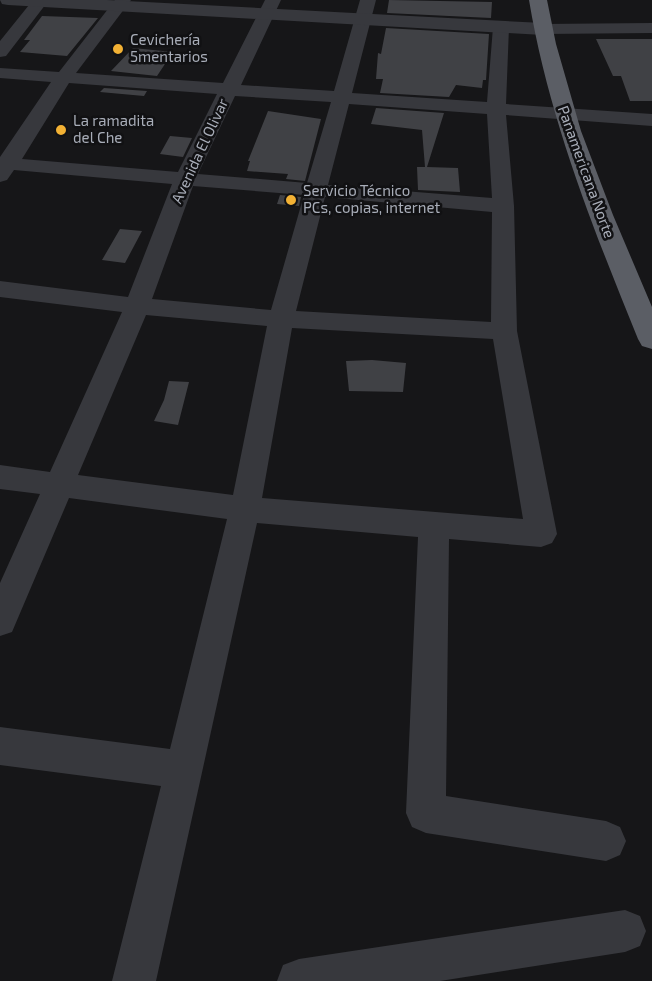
<svg xmlns="http://www.w3.org/2000/svg" width="652" height="981" viewBox="0 0 652 981" font-family="'Exo 2',sans-serif">
  <rect width="100%" height="100%" fill="#161618"/>
  <path fill="#404145" d="M 389,0 L 492,2 L 491,18 L 387,13 Z
    M 42,16 L 98,18 L 67,56 L 20,52 L 30,40 L 24,40 Z
    M 386,28 L 489,34 L 486,80 L 483,80 L 482,88 L 456,85 L 449,97 L 380,93 L 383,79 L 376,79 L 378,53 L 381,54 Z
    M 596,39 L 652,39 L 652,101 L 630,101 L 621,76 L 613,76 Z
    M 133,48 L 173,52 L 157,76 L 111,71 Z
    M 104,88 L 147,91 L 144,96 L 100,92 Z
    M 376,108 L 444,113 L 427,167 L 458,168 L 460,192 L 418,190 L 417,167 L 425,167 L 422,130 L 371,124 Z
    M 268,111 L 321,119 L 305,181 L 286,179 L 288,174 L 247,171 L 250,161 L 248,161 Z
    M 170,136 L 192,138 L 183,157 L 160,154 Z
    M 280,195 L 301,197 L 299,206 L 277,204 Z
    M 120,229 L 142,231 L 125,263 L 102,260 Z
    M 372,360 L 406,363 L 403,392 L 349,391 L 346,361 Z
    M 169,381 L 189,382 L 178,425 L 154,421 L 164,400 Z"/>
  <g fill="none" stroke-linecap="round" stroke-linejoin="round">
    <path fill="#37383d" fill-rule="evenodd" d="M 33,0 L 49,0 L 6,56 L 0,57 L 0,41 Z
      M 115,0 L 131,0 L 76,73 L 223,83 L 265,0 L 281,0 L 241,85 L 334,91 L 360,0 L 376,0 L 352,93 L 487,102 L 493,27 L 501,22 L 509,27 L 506,104 L 652,114 L 652,126 L 506,115 L 514,206 L 517,331 L 557,534 L 552,543 L 541,547 L 449,539 L 446,796 L 606,821 L 620,827 L 626,841 L 620,855 L 606,861 L 426,833 L 412,827 L 406,813 L 418,537 L 257,523 L 156,981 L 112,981 L 161,786 L 0,765 L 0,727 L 170,749 L 227,519 L 69,498 L 12,632 L 0,636 L 0,583 L 40,494 L 0,489 L 0,465 L 50,472 L 122,312 L 0,297 L 0,281 L 128,297 L 172,184 L 14,170 L 7,180 L 0,182 L 0,157 L 51,82 L 0,78 L 0,68 L 59,72 ZM 69,83 L 217,94 L 178,172 L 22,159 ZM 235,96 L 331,102 L 307,183 L 198,174 ZM 349,104 L 487,114 L 492,198 L 328,185 ZM 193,186 L 304,195 L 271,310 L 152,299 ZM 325,197 L 492,212 L 491,322 L 296,311 ZM 146,315 L 267,326 L 233,495 L 78,475 ZM 292,328 L 493,339 L 523,519 L 262,498 Z
      M 652,23 L 652,33 L 543,34 L 537,33 L 535,29 L 537,25 L 543,24 Z
      M 625,910 L 640,916 L 646,931 L 640,946 L 625,952 L 440,981 L 277,981 L 283,965 L 299,959 Z"/>
    <path fill="#37383d" fill-rule="evenodd" d="M 0,0 L 107,0 L 543,23 L 550,25 L 552,29 L 550,33 L 543,35 L 8,5 L 2,4 Z"/>
    <path fill="#5b5e65" fill-rule="evenodd" d="M 529,0 L 547,0 L 556,44 L 581,131 L 613,215 L 652,307 L 652,349 L 642,346 L 638,339 C 593,228 549,119 529,0 Z"/>
  </g>
  <g fill="#f2b134" stroke="#111113" stroke-width="2">
    <circle cx="118" cy="49" r="6"/>
    <circle cx="61" cy="130" r="6"/>
    <circle cx="291" cy="200" r="6"/>
  </g>
  <g text-anchor="middle" stroke-width="5" stroke-linejoin="round" paint-order="stroke">
    <g font-size="15" fill="#a8adb8" stroke="#111113" text-anchor="start">
      <text x="130" y="45">Cevichería<tspan x="130" dy="17">5mentarios</tspan></text>
      <text x="73" y="126">La ramadita<tspan x="73" dy="17">del Che</tspan></text>
      <text x="303" y="196">Servicio Técnico<tspan x="303" dy="17">PCs, copias, internet</tspan></text>
    </g>
    <g font-size="15" fill="#a8adb8" stroke="#111113">
      <text transform="translate(200 151) rotate(-65)" y="5">Avenida El Olivar</text>
      <text transform="translate(586 172) rotate(70)" y="5">Panamericana Norte</text>
    </g>
  </g>
</svg>
